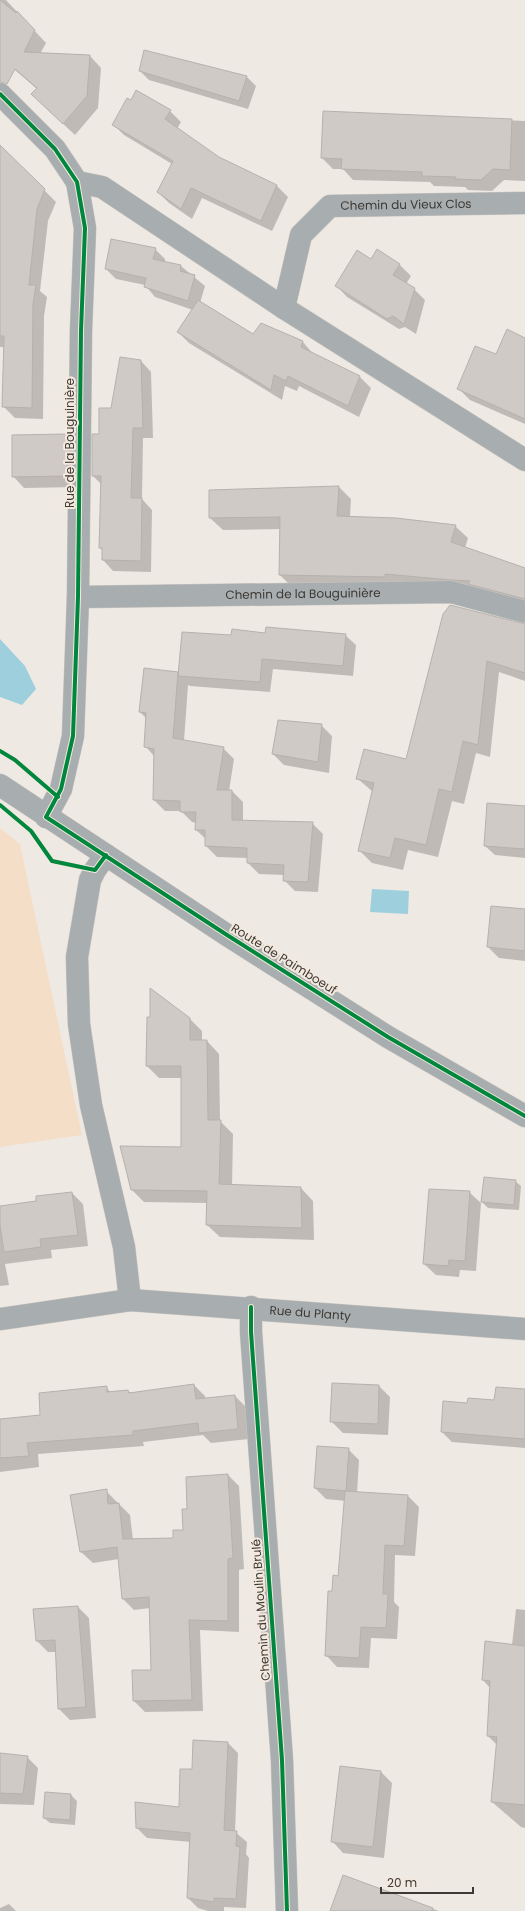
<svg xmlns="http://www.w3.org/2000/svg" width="525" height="1911" viewBox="0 0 525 1911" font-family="Poppins,sans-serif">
  <rect width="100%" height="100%" fill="#efe9e4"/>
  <path fill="#f4dec8" d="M 0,828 L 20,844 L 82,1135 L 0,1147 Z"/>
  <path fill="#9ecfdc" d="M 0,639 L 25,666 L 36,689 L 22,705 L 0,697 Z
    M 372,889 L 409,891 L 408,914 L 370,912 Z"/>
  <path fill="#0003" d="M 0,0 L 6,0 L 46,43 L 40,54 L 90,56 L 101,68 L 98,108 L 75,135 L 44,106 L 37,89 L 0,57 Z
    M 140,71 L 247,77 L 256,86 L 248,109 L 149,80 Z
    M 170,111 L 181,122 L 177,129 L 218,158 L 277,186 L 288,197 L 272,231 L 202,198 L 192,219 L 169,203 L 158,192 L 172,164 L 124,135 L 113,124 Z
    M 324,112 L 525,121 L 525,181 L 504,180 L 492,191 L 468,190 L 465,187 L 434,186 L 430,182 L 353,180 L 343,169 L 333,169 L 322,158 Z
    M 0,153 L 13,159 L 56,202 L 48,221 L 40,291 L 47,297 L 44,316 L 43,419 L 15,418 L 3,406 L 5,347 L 0,347 Z
    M 155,249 L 165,259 L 165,262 L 181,266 L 205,286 L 200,303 L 254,335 L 303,342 L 313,354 L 360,377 L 371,388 L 359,417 L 299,386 L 297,391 L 285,386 L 282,400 L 189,343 L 178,332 L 193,310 L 155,297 L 145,285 L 116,279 L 106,269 Z
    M 377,251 L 400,265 L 411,276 L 406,284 L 414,289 L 425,300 L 416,334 L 405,327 L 399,329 L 347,297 L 336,285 L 371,260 Z
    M 525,339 L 525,424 L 470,400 L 459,389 L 496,355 Z
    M 141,361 L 151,372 L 153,438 L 143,438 L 142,499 L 152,510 L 151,572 L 113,571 L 103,560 L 103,551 L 100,548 L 101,484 L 93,476 L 100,435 L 112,409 Z
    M 67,435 L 78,446 L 78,487 L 24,488 L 13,476 Z
    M 339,487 L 351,499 L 350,517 L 455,526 L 468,538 L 465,548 L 525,569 L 525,608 L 293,588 L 280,575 L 281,529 L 223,530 L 210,518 L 210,491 Z
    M 444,614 L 525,625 L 525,681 L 499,672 L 490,757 L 476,753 L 464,804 L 452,801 L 438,857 L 408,850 L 403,870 L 372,863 L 359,850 L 373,792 L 358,779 L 406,760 Z
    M 266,634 L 345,635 L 356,645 L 353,676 L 273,669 L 270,692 L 190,686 L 188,685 L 184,741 L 223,748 L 234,759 L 229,791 L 232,791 L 243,802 L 243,821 L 312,823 L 323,834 L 318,892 L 295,891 L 284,880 L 284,875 L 259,874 L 248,863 L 248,858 L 217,857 L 206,846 L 206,839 L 196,830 L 197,823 L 192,822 L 181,811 L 165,811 L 154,800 L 155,757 L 145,746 L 146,718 L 140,712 L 177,673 L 179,675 L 232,636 Z
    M 321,725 L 332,736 L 329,773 L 284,765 L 273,754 Z
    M 525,807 L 525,858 L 495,855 L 485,846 Z
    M 492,907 L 525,910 L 525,961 L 499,958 L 488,947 Z
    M 190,1019 L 202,1031 L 202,1041 L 207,1041 L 219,1054 L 220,1121 L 233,1134 L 232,1186 L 301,1188 L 313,1201 L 314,1240 L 220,1237 L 207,1225 L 208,1203 L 144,1202 L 132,1190 L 182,1148 L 182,1078 L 159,1078 L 147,1066 Z
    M 515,1181 L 521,1186 L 519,1210 L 488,1208 L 482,1202 Z
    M 469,1192 L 481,1203 L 476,1271 L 460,1270 L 459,1277 L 436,1275 L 424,1264 Z
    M 72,1193 L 83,1204 L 88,1246 L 51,1250 L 52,1258 L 5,1264 L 9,1285 L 0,1286 L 0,1207 L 38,1202 Z
    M 333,1384 L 379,1386 L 390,1397 L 388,1435 L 343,1433 L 331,1421 Z
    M 194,1385 L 205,1396 L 205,1399 L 235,1396 L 246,1407 L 249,1439 L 211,1443 L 203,1435 L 143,1442 L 144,1446 L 38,1454 L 39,1467 L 0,1472 L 0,1420 L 41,1415 L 106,1387 L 111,1393 L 128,1391 L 131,1393 Z
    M 525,1390 L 525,1448 L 452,1442 L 442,1432 L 468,1404 L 495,1401 Z
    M 348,1449 L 359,1460 L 357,1493 L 408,1496 L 419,1507 L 415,1556 L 395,1555 L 394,1602 L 399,1607 L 397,1639 L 371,1638 L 369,1668 L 337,1667 L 326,1655 L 333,1592 L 339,1577 L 346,1501 L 326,1499 L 315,1488 Z
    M 228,1475 L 239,1486 L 244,1569 L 239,1570 L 239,1632 L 200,1630 L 203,1711 L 145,1712 L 134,1701 L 152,1671 L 150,1608 L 134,1610 L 123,1599 L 119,1559 L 93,1563 L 81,1552 L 72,1496 L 106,1491 L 130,1515 L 133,1540 L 174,1539 L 184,1531 L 188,1510 Z
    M 78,1607 L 89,1618 L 96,1718 L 70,1720 L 59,1709 L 56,1652 L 48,1652 L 37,1641 Z
    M 516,1609 L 525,1610 L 525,1828 L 521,1827 L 492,1802 L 497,1745 L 488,1736 L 490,1688 L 483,1680 L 512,1645 Z
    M 228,1743 L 238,1753 L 235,1832 L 247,1842 L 246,1854 L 249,1858 L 246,1908 L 224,1907 L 224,1911 L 208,1911 L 198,1908 L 188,1898 L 191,1842 L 147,1838 L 137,1828 L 179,1808 L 193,1770 Z
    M 0,1754 L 27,1757 L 38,1768 L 34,1805 L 0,1804 Z
    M 381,1772 L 392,1783 L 384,1858 L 343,1853 L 332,1841 Z
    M 46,1793 L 71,1795 L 77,1801 L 75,1825 L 50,1823 L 44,1818 Z
    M 343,1877 L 439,1911 L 331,1911 Z
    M 9,1904 L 16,1911 L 0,1911 L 0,1908 Z"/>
  <path fill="#cfcac5" stroke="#b6b1ad" d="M 0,0 L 16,13 L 17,11 L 35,30 L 24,52 L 90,55 L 87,96 L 63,124 L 31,94 L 37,88 L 15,69 L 7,84 L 0,82 Z
    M 144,50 L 247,76 L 239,101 L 139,71 Z
    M 136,90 L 171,110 L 165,119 L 219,157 L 277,185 L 261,221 L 191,188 L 181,209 L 157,192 L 173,161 L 112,125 L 127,98 L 131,100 Z
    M 323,111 L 512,119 L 510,170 L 493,169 L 481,180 L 455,179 L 456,177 L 422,176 L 422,172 L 341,169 L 342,159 L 321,158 Z
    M 0,145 L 45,189 L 37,209 L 29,285 L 36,285 L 33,304 L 32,408 L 2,407 L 4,336 L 0,336 Z
    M 111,239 L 156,248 L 153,259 L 181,265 L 180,271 L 195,275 L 188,301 L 144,287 L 146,278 L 105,269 Z
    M 377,249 L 400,264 L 393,275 L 415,288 L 404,324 L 393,316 L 387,319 L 335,286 L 357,250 L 371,259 Z
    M 198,300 L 253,334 L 261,323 L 303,341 L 301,347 L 360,376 L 348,406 L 288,376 L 286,381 L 274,375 L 271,390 L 177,332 Z
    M 507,329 L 525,338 L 525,419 L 457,389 L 475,346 L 496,354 Z
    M 120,357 L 141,360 L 143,428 L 133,428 L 131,498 L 142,498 L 141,561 L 102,560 L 102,548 L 99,548 L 101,476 L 92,476 L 92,434 L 99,434 L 99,408 L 111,408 Z
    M 67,434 L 67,476 L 12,477 L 12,435 Z
    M 339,486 L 337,516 L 396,518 L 456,525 L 451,542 L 525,568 L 525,599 L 468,584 L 470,581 L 451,580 L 385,574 L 385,577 L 279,575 L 280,517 L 209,518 L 209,490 Z
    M 450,605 L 525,624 L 525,673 L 487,661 L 478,745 L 463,741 L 452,792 L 439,789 L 426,845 L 395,838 L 390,858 L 358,851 L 374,783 L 356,779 L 364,749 L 406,759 L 443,614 Z
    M 266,627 L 346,634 L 343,666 L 262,659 L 260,682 L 178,676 L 182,632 L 231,635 L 232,629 L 265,633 Z
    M 144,668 L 178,672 L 173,738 L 224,747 L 217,790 L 232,790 L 232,820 L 313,822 L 308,882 L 283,881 L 284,865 L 247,863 L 247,848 L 205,846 L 205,830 L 195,830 L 196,812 L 180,812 L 180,801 L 153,800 L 154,749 L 144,747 L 146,713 L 139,712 Z
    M 278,720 L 322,724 L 318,762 L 272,754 Z
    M 487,803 L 525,806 L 525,849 L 484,846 Z
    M 491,906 L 525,909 L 525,951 L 487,947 Z
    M 150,988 L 190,1018 L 190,1040 L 207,1040 L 208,1120 L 221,1120 L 219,1184 L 301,1187 L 302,1228 L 206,1225 L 207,1191 L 131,1190 L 120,1146 L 181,1147 L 181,1066 L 146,1066 L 147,1017 L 150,1017 Z
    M 484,1177 L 516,1180 L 514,1205 L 481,1202 Z
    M 429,1189 L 470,1191 L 465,1261 L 449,1260 L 448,1266 L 423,1264 Z
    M 72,1192 L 78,1235 L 40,1239 L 41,1247 L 4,1252 L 0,1225 L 0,1206 L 36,1201 L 36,1196 Z
    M 332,1383 L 379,1385 L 378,1424 L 330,1422 Z
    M 194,1384 L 196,1399 L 235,1395 L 238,1429 L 199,1433 L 198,1423 L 133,1431 L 133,1435 L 27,1443 L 29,1456 L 0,1458 L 0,1419 L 40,1415 L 39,1393 L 107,1386 L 107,1392 L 128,1390 L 129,1393 Z
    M 496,1387 L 525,1389 L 525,1439 L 441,1432 L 443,1401 L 467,1403 L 468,1398 L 494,1400 Z
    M 317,1446 L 349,1448 L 346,1491 L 314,1488 Z
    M 228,1474 L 233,1558 L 228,1559 L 228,1621 L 189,1620 L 192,1700 L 133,1701 L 132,1670 L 151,1670 L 149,1597 L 122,1599 L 117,1547 L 80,1552 L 70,1495 L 107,1489 L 108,1504 L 119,1503 L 123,1539 L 173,1538 L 173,1530 L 183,1530 L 182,1509 L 187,1509 L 186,1477 Z
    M 345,1491 L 408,1495 L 404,1546 L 385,1545 L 383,1594 L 388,1594 L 386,1628 L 361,1627 L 359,1658 L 325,1656 L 328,1591 L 332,1591 L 333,1575 L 338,1576 Z
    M 78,1606 L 86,1707 L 58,1709 L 55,1640 L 36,1641 L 33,1609 Z
    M 485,1641 L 525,1646 L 525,1805 L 491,1802 L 497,1737 L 487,1736 L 490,1681 L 482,1680 Z
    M 193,1740 L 228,1742 L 224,1830 L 237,1831 L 236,1846 L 240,1847 L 236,1899 L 214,1898 L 214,1902 L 187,1898 L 190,1833 L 136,1828 L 135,1802 L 179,1807 L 180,1769 L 192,1769 Z
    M 0,1753 L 28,1756 L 23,1794 L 0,1793 Z
    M 340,1766 L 381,1771 L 373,1847 L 331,1842 Z
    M 45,1792 L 71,1794 L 70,1820 L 43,1818 Z
    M 343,1875 L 433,1908 L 432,1911 L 330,1911 Z"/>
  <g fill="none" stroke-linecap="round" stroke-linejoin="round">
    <g stroke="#cbc6c2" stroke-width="23">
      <g id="minor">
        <path d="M 0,94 L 55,149 L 77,182 L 85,228 L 81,331 L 78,597 L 73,736 L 61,789 L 46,817"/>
        <path d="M 77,182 L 102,187 L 284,308 L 525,460"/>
        <path id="s1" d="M 284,308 L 301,235 L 330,206 L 525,203"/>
        <path id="s2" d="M 78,597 L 451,592 L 525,612"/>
        <path d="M 106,855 L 95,870 L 90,880 L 77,957 L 79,1024 L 91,1105 L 124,1247 L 130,1300"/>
        <path d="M 251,1307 L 251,1332 L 282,1760 L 287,1911"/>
      </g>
    </g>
    <g stroke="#cbc6c2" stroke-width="23">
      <g id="tertiary">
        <path d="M 0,785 L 227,935 L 388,1037 L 525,1116"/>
        <path id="s3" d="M 0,1319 L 130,1300 L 525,1329"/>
      </g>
    </g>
    <use href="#minor" stroke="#a8aeaf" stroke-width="22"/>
    <use href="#tertiary" stroke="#a8aeaf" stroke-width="22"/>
    <g stroke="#f4e9df" stroke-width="6">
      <path id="cycleway" d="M 0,94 L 55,149 L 77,182 L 85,228 L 81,331 L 78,597 L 73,736 L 61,789 L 46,817 L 227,935 L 388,1037 L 525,1116
        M 0,751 L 15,760 L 58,797
        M 0,805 L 31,831 L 52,861 L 95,870 L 106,855
        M 251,1307 L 251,1332 L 282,1760 L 287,1911"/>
    </g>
    <use href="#cycleway" stroke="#00873e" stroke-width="4"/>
  </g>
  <g text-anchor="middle" stroke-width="4" stroke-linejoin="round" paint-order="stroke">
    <g font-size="12" fill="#3d3935" stroke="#f4e9df">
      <text dy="4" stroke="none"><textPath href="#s1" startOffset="192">Chemin du Vieux Clos</textPath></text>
      <text transform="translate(70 443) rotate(-90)" y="4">Rue de la Bouguinière</text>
      <text dy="4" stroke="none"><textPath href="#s2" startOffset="225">Chemin de la Bouguinière</textPath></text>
      <text transform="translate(284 959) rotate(32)" y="4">Route de Paimboeuf</text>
      <text dy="4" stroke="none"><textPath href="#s3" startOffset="312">Rue du Planty</textPath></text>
      <text transform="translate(261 1610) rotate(-94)" y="4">Chemin du Moulin Brulé</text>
    </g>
  </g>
  <path d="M381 1887v6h92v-6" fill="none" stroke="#3d3935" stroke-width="2"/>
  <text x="387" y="1887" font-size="12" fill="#3d3935" stroke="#f4e9df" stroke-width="3" paint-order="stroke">20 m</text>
</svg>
